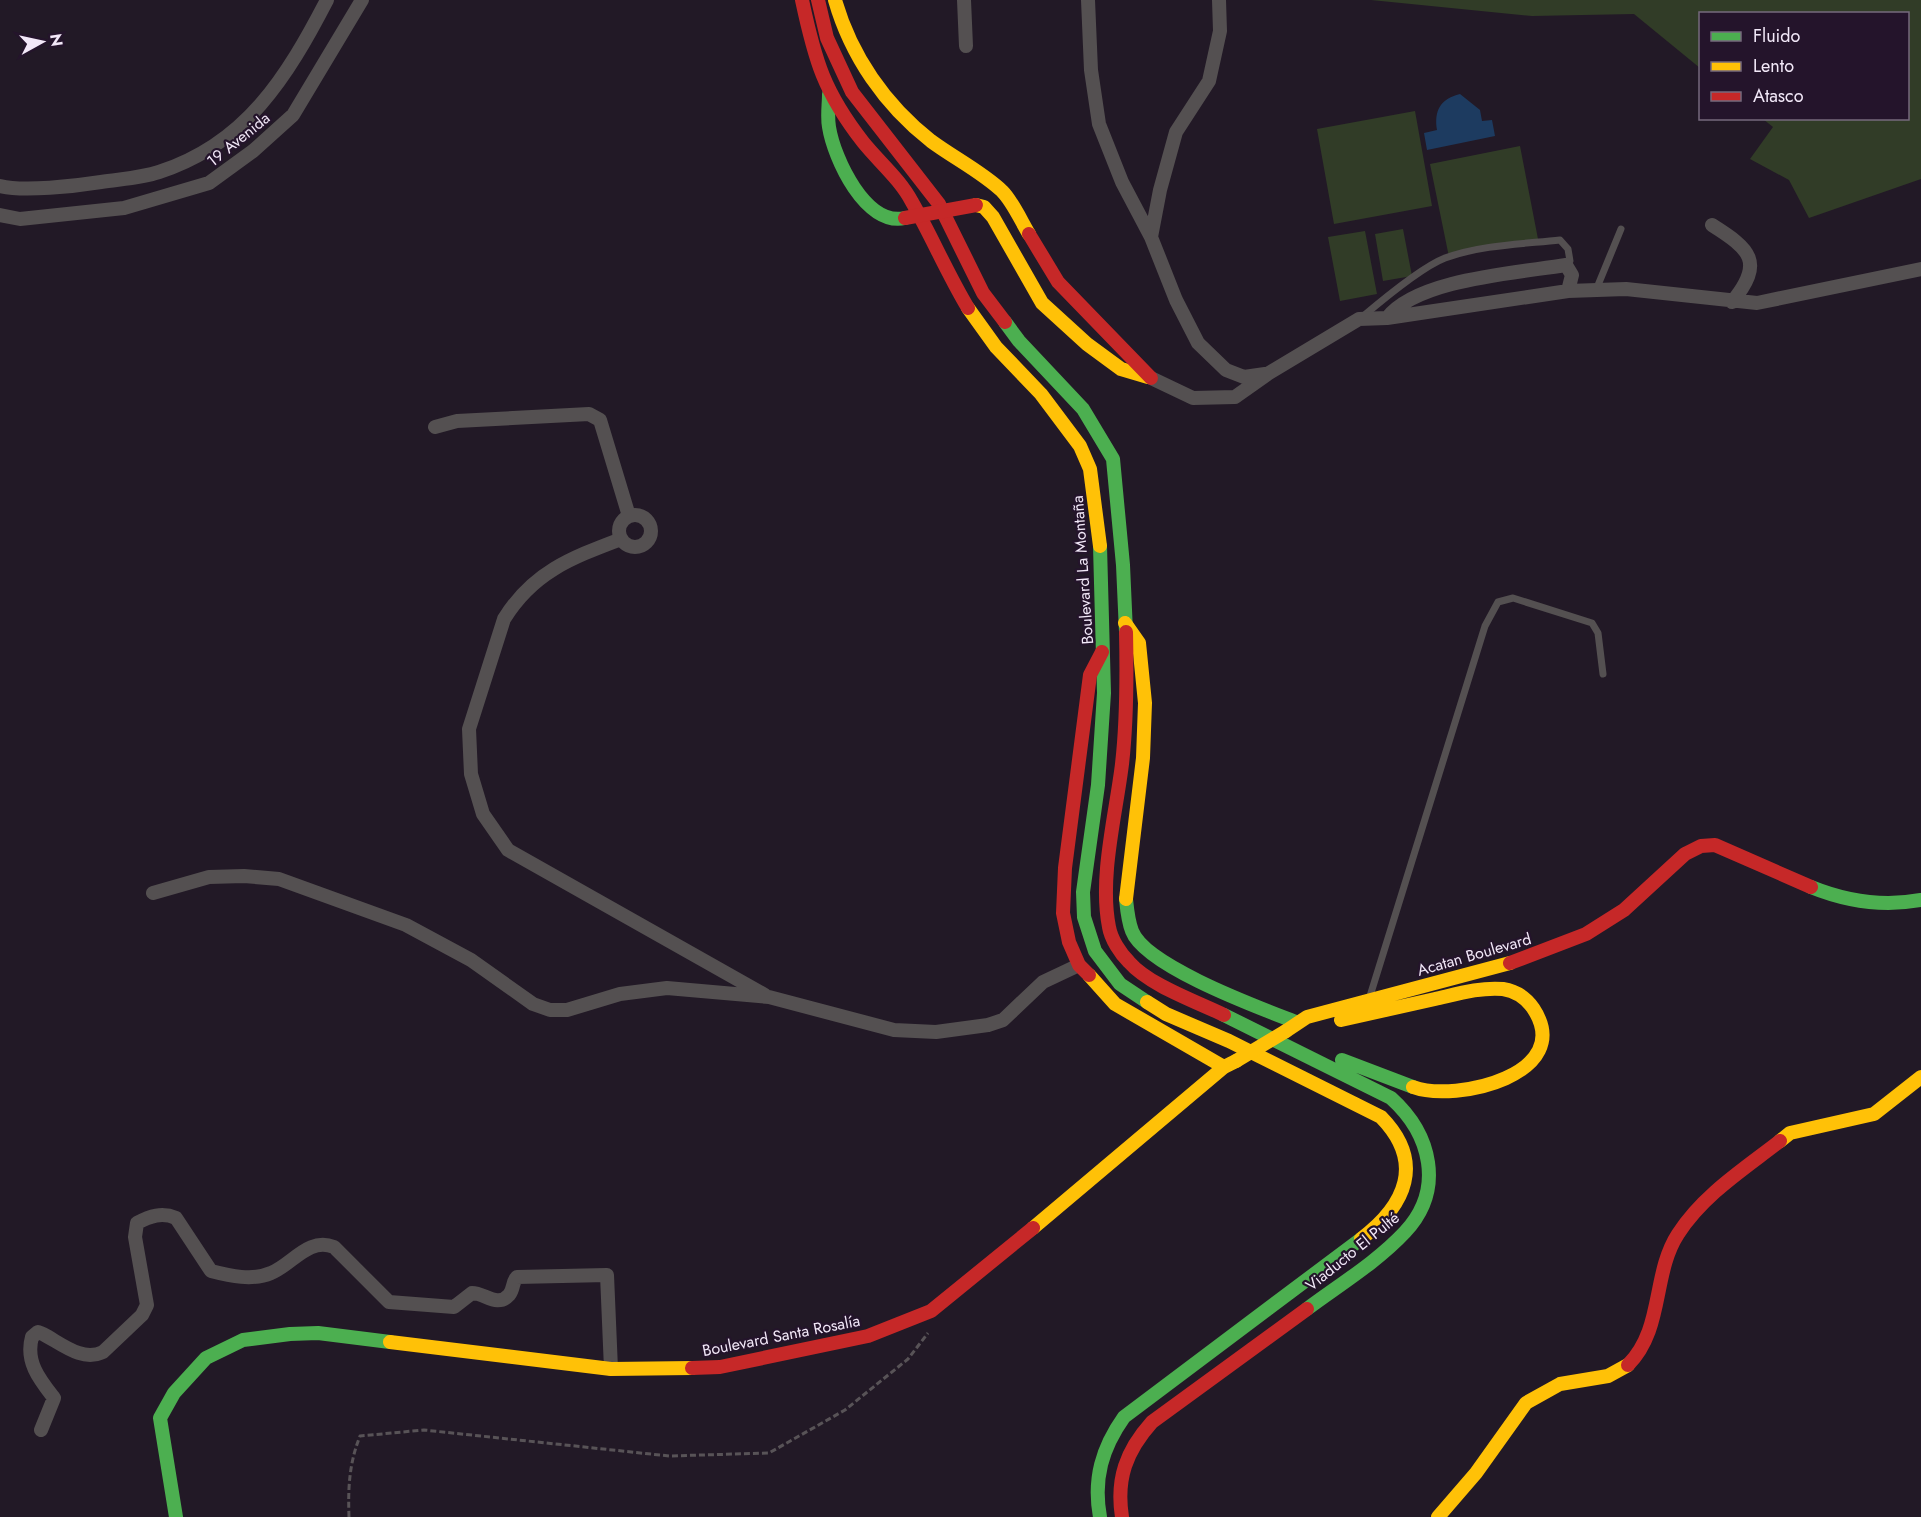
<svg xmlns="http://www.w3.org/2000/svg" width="1921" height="1517" viewBox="0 0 1921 1517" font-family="Jost,sans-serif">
  <rect width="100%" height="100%" fill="#221926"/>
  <path fill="#313c27" d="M 1371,0 L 1921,0 L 1921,179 L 1809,218 L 1789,180 L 1750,159 L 1773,127 L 1763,119 L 1908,118 L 1908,14 L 1700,14 L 1700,68 L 1634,14 L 1532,16 Z
    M 1415,111 L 1432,206 L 1334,224 L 1317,129 Z
    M 1520,146 L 1538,239 L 1449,257 L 1430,164 Z
    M 1403,229 L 1412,276 L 1383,281 L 1375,234 Z
    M 1365,231 L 1377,294 L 1340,301 L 1328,237 Z"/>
  <path fill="#1d3b60" d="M 1460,94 L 1480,110 L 1482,121 L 1492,120 L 1495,136 L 1427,150 L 1424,133 L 1437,130 C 1434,111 1440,99 1460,94 Z"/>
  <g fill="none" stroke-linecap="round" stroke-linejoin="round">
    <path stroke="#585357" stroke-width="3" stroke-dasharray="6 3" stroke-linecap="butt" d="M 349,1517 C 348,1488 349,1464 360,1436 L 424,1430 L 669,1456 L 769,1453 L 845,1410 L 908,1359 L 928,1333"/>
    <path stroke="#545051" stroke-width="7" d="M 1596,290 L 1621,229
      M 1361,318 C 1381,301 1422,267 1445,258 C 1480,245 1523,244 1560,240 L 1568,249 L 1570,261 L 1566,265
      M 1370,996 L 1485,626 L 1498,602 L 1513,598 L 1592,623 L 1598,633 L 1603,674"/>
    <path stroke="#545051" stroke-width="14" d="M 964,0 L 966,46
      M 1088,0 L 1091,70 L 1099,124 L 1122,182 L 1151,237 L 1176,300 L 1198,343 L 1226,370 L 1244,377 L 1265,374
      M 0,186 C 23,192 76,186 101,182 C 120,179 141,178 159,172 C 246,144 287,77 327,0
      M 0,215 L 20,219 L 124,208 L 209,183 L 253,151 L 293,115 L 362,0
      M 1712,225 C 1750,249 1765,262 1732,302
      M 1151,237 L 1160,190 L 1176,132 L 1209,81 L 1220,31 L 1219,0
      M 1387,318 C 1417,279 1517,273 1566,265 L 1572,275 L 1568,291
      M 1151,378 L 1193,398 L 1235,397 L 1269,373 L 1359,319 L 1387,318 L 1568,291 L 1626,289 L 1757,303 L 1921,269
      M 435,427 L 457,421 L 589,414 L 600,420 L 629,516
      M619 531a16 16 0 1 1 32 0a16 16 0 1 1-32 0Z
      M 621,539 C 571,558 533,572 504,619 L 469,729 L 471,774 L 483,814 L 508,850 L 765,995
      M 153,893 L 209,877 L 244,876 L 279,879 L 406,925 L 471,960 L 533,1004 L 550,1010 L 567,1010 L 620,994 L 667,988 L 769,997 L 894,1030 L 936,1032 L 988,1025 L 1003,1020 L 1043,982 L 1079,965
      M 41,1430 L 54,1398 C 40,1380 25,1362 32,1337 L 38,1332 L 43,1334 C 62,1344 82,1362 103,1352 L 142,1315 L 147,1305 L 135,1237 L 137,1223 C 150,1216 162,1212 176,1218 L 211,1271 C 230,1276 253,1281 271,1273 C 293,1264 308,1237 334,1247 L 389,1302 L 454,1307 L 472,1293 C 485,1293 497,1308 509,1295 C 514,1289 512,1282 517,1277 L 607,1275 L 611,1369"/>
    <path stroke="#4caf50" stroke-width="14" d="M 829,94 C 829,105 827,116 829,127 C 834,159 866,227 905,218
      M 1005,322 L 1019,341 L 1083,409 L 1113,459 L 1123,565 L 1126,632
      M 1100,546 L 1104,693 L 1098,785 L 1083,892 L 1084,917 L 1095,951 L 1120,984 L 1147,1002
      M 1811,887 C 1848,902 1883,907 1921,900
      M 1126,899 C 1127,909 1128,921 1132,931 C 1145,966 1260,1008 1296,1022
      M 1224,1015 L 1391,1098 C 1431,1134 1445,1189 1405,1232 C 1377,1262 1339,1285 1307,1309
      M 1342,1060 L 1413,1087
      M 176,1517 L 160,1418 L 174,1393 L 206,1358 L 243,1340 L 290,1334 L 318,1333 L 390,1342
      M 1100,1517 C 1093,1479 1102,1448 1124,1417 L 1361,1239"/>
    <path stroke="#ffc107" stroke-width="14" d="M 835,0 C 851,56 885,105 931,141 C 954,158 982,172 1002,191 C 1013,202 1021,221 1029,234
      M 976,205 L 984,207 L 993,217 L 1042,303 L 1087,344 L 1121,369 L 1148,377
      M 968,308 L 996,347 L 1041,394 L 1080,446 L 1090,469 L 1100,546
      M 1125,623 L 1139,643 L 1145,703 L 1143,758 L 1126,899
      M 1089,975 L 1115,1004 L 1224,1067
      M 1147,1002 L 1166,1014 L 1229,1041 L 1381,1117 C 1425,1162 1406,1205 1361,1239
      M 1341,1020 C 1372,1013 1404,1006 1435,999 C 1457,994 1480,987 1503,989 C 1516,991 1526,998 1533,1008 C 1577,1074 1456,1103 1413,1087
      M 1286,1031 L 1307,1017 L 1510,963
      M 1780,1141 L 1790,1133 L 1874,1114 L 1921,1077
      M 1033,1228 L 1224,1067 L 1236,1061
      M 390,1342 L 611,1369 L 692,1368
      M 1438,1517 L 1476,1473 L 1526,1403 L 1560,1384 L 1608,1376 L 1628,1365"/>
    <path stroke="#c62828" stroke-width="14" d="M 802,0 C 815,61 824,92 863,142 C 879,162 900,179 912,202 C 932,237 947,273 968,308
      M 818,0 L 827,38 L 852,92 L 939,204 L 983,293 L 1005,322
      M 1029,234 L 1058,282 L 1151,378
      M 1126,632 C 1127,676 1127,720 1122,764 C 1116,814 1099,877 1109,927 C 1111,939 1120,953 1129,962 C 1149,985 1195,1001 1224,1015
      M 1510,963 L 1586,934 L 1624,910 L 1685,854 L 1701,846 L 1715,845 L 1811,887
      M 1089,975 L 1079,965 L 1069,942 L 1063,913 L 1065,868 L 1090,675 L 1102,652
      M 1628,1365 C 1664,1329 1652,1274 1678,1234 C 1703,1195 1744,1169 1780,1141
      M 692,1368 L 720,1367 L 868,1336 L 931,1311 L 1033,1228
      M 1122,1517 C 1116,1479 1126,1451 1152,1422 L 1307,1309"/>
    <path stroke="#ffc107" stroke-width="14" d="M 1236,1061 L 1286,1031"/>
    <path stroke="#c62828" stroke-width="14" d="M 905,218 L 976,205"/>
  </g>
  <g text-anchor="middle" stroke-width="4.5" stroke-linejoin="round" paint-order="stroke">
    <g font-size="16" fill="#f2e8f8" stroke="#24142b">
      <text transform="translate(238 139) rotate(-39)" y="6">19 Avenida</text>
      <text transform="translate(1082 570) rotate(-94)" y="6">Boulevard La Montaña</text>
      <text transform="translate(1474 954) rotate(-16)" y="6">Acatan Boulevard</text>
      <text transform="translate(1352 1251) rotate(-39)" y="6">Viaducto El Pulté</text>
      <text transform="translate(781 1335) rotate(-11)" y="6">Boulevard Santa Rosalía</text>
    </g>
  </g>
  <rect x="1699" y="12" width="210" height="108" fill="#24142b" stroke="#76697d" stroke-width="1.5"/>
  <rect x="1711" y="32" width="30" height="9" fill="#4caf50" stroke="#76697d" stroke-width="1.5"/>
  <text x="1753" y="42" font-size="18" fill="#f2e8f8">Fluido</text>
  <rect x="1711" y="62" width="30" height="9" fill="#ffc107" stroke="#76697d" stroke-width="1.5"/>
  <text x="1753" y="72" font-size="18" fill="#f2e8f8">Lento</text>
  <rect x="1711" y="92" width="30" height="9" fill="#c62828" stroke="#76697d" stroke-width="1.5"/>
  <text x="1753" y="102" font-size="18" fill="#f2e8f8">Atasco</text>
  <g transform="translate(42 42) rotate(82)" stroke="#24142b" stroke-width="4.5" paint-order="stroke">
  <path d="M0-4.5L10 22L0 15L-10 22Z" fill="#f2e8f8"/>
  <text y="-9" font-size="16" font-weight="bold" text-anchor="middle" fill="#f2e8f8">N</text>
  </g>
</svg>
